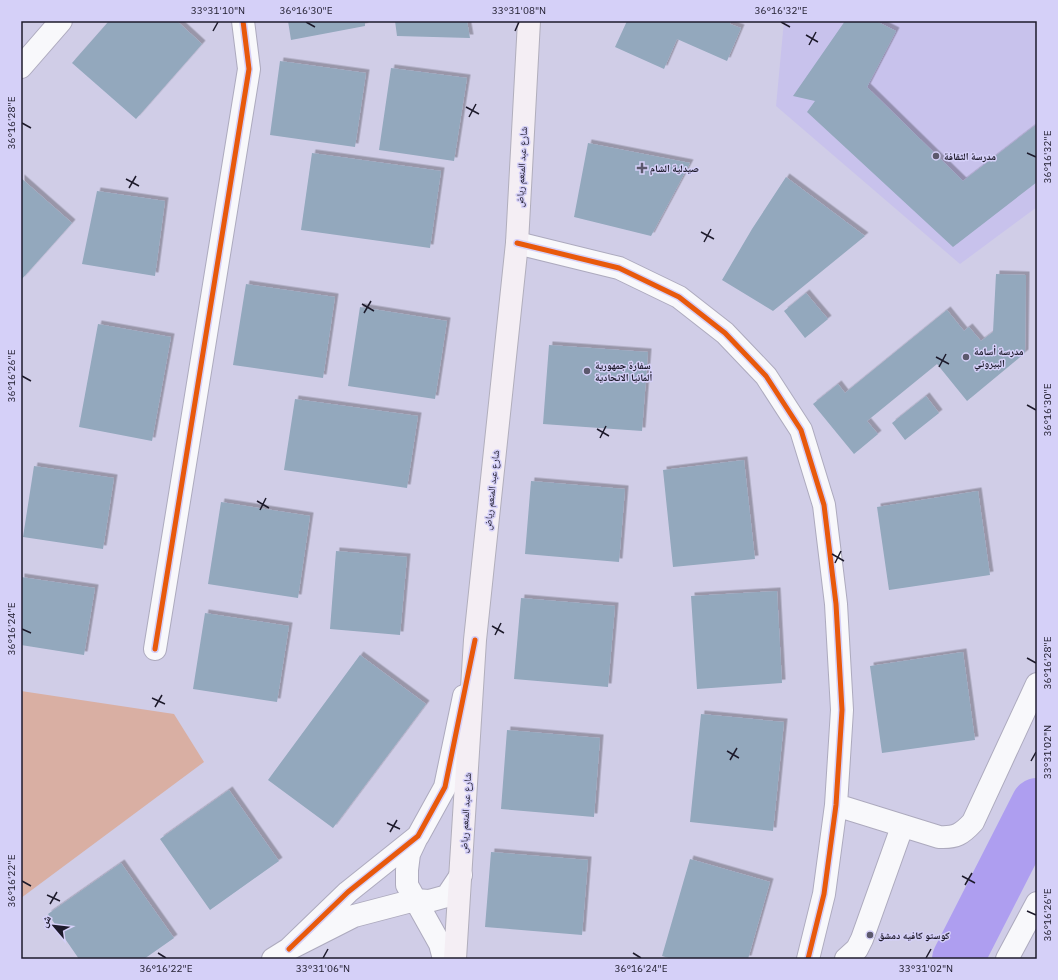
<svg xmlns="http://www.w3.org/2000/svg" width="1058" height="980" viewBox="0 0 1058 980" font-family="'IBM Plex Sans','Noto Naskh Arabic',sans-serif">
  <defs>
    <filter id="shadow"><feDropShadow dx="3.5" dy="-3.5" stdDeviation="0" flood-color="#0004"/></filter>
  </defs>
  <rect width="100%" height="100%" fill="#d0cde7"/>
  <path fill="#c8c2ec" d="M 784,21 L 1037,21 L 1037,207 L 960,264 L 776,106 Z"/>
  <path fill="#d9afa3" d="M 21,691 L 174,714 L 204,762 L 21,898 Z"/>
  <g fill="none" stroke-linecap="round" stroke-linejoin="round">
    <path stroke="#ae9ef0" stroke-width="52" d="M 958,959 L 1037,804"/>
  </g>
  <path fill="#93a8bd" filter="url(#shadow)" d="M 109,21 L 177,21 L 202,44 L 136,119 L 72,63 Z
    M 288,21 L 365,21 L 365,26 L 291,40 Z
    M 395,21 L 467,21 L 470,38 L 397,36 Z
    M 627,21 L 731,21 L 730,24 L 741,28 L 727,61 L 677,39 L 664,69 L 615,47 Z
    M 845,21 L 876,21 L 896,31 L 867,87 L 963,181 L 1037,124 L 1037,182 L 953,247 L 807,112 L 815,101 L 793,96 Z
    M 280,61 L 366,73 L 355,147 L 270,135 Z
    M 391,68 L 467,78 L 454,161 L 379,150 Z
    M 588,143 L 690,163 L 651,236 L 574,217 Z
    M 312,153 L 441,171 L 430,248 L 301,230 Z
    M 786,177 L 865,236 L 773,311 L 722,280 L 752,229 Z
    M 21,178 L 72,223 L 21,280 Z
    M 97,191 L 165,201 L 155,276 L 82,264 Z
    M 996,274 L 1026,275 L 1025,353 L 967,401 L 937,364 L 867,421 L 878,434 L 854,454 L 813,404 L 838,384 L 845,393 L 947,310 L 964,331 L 969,327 L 981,341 L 993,332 Z
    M 246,284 L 335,297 L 323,378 L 233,365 Z
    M 806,293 L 828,319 L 805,338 L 784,311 Z
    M 360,307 L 447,321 L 435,399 L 348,386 Z
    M 98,324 L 171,337 L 152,441 L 79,427 Z
    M 549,345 L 648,352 L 642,431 L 543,424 Z
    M 926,396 L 939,413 L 905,440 L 892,423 Z
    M 295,399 L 418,416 L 407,488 L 284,470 Z
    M 744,460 L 755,559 L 673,567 L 663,470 Z
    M 34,466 L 114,478 L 103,549 L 23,537 Z
    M 531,481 L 625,489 L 619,562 L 525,554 Z
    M 978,491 L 990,575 L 889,590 L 877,507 Z
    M 221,502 L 310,516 L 298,598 L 208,584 Z
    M 336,551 L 407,557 L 400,635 L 330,629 Z
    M 21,577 L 95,588 L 84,655 L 21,645 Z
    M 777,591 L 782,683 L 697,689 L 691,596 Z
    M 521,598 L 615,606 L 608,687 L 514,679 Z
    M 205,613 L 289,626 L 277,702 L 193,689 Z
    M 963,652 L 975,740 L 882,753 L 870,666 Z
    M 360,655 L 426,704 L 333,828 L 268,780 Z
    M 701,714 L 784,722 L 773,831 L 690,822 Z
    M 507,730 L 600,738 L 594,817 L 501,809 Z
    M 229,790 L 279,861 L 210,910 L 160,839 Z
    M 491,852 L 588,860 L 582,935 L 485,927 Z
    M 690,859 L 770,882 L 748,959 L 672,959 L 662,956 Z
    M 121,863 L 174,938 L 144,959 L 79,959 L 48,914 Z"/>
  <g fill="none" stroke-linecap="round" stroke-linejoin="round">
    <g stroke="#adaabe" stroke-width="24">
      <path id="minor" d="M 21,67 L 61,21
        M 517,243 L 619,268 L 679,297 L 725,333 L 766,376 L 801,430 L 824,505 L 836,604 L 842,710 L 836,805 L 824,894 L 808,959
        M 155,649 L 249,69 L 243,21
        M 836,805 L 939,837 C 956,838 962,834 973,822 L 1037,684
        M 417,837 L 409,854 L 407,870 L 407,885 L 440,944 L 444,959
        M 289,949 L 348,892 L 418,836 L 445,787 L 464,696
        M 273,959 L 289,949 L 354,916 L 415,900 L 429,901 L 447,896 L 461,875
        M 846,959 L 857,949 L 862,939 L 902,827
        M 1007,959 L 1037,903"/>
    </g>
    <g stroke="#b1aebc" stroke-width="24">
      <path id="major" d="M 455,959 L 475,640 L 517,243 L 529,21"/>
    </g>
    <use href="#minor" stroke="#f8f8fb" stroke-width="22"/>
    <use href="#major" stroke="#f4eef4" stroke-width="22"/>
    <g stroke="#d5d0f8" stroke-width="8">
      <path id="cycleway" d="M 517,243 L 619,268 L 679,297 L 725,333 L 766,376 L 801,430 L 824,505 L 836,604 L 842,710 L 836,805 L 824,894 L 808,959
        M 155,649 L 249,69 L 243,21
        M 289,949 L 348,892 L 418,836 L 445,787 L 475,640"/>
    </g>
    <use href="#cycleway" stroke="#e8590c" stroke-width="5"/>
  </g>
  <path fill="none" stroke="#1d1a2b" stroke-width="1.5" d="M 306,22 L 315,27M 781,22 L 790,27M 213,31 L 218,22M 515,31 L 519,22M 806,35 L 818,42M 809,45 L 816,32M 466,107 L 479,114M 469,117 L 476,104M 22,123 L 31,128M 1027,153 L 1036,157M 126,179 L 139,186M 129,188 L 136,176M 701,232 L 714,239M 704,242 L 711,229M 362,304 L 374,311M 364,313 L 371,301M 936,357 L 949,364M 939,367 L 946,354M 22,376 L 31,381M 1027,405 L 1036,410M 597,429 L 609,436M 600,438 L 606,426M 257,501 L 269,508M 260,510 L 266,498M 832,554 L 844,561M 835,563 L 841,551M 492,626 L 504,633M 22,629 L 31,633M 495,635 L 501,623M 1027,658 L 1036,663M 152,698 L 165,704M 155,707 L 162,695M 727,751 L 739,758M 730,760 L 737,748M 1031,761 L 1036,752M 387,823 L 400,829M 390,832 L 397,820M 962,876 L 975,883M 22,881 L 31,886M 965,885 L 972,873M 47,895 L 60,901M 50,904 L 57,892M 1027,911 L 1036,915M 158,953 L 166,958M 633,953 L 641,958M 323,958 L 328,949M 926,958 L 931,949"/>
  <g fill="#5c596d" stroke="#d5d0f8" stroke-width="1.5">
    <circle cx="936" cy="156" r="4"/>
    <path d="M640 162h4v4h4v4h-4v4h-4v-4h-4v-4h4z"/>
    <circle cx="966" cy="357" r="4"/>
    <circle cx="587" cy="371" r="4"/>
    <circle cx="870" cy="935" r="4"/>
  </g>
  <g text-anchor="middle" stroke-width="3" stroke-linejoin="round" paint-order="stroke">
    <g font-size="10" font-weight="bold" fill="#1d1a2b" stroke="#d5d0f8" text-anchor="start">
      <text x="944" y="160">مدرسة الثقافة</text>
      <text x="650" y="172">صيدلية الشام</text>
      <text x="974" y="355">مدرسة أسامة<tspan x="974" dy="12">البيروتي</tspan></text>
      <text x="595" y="369">سفارة جمهورية<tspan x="595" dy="12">ألمانيا الاتحادية</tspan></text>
      <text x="878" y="939">كوستو كافيه دمشق</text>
    </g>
    <g font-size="10" fill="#1d1a2b" stroke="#d5d0f8">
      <text transform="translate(521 167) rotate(-87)" y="4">شارع عبد المنعم رياض</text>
      <text transform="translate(491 490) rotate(-84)" y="4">شارع عبد المنعم رياض</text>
      <text transform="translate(465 813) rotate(-87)" y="4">شارع عبد المنعم رياض</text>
    </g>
  </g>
  <rect width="1058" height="980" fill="none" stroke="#d5d0f8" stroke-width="44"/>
  <g transform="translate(54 926) rotate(298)" stroke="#d5d0f8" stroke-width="3" paint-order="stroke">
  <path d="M0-3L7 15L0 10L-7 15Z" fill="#1d1a2b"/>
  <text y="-6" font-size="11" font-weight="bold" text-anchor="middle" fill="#1d1a2b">ش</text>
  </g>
  <rect x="22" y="22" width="1014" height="936" fill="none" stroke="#1d1a2b" stroke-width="1.5"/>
  <g font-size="10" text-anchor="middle" fill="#1d1a2b">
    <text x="218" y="14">33°31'10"N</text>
    <text x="306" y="14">36°16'30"E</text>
    <text x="519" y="14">33°31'08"N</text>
    <text x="781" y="14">36°16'32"E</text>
    <text transform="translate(11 123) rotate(-90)" y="4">36°16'28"E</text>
    <text transform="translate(1047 157) rotate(-90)" y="4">36°16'32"E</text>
    <text transform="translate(11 376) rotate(-90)" y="4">36°16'26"E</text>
    <text transform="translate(1047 410) rotate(-90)" y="4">36°16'30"E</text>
    <text transform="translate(11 629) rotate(-90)" y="4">36°16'24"E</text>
    <text transform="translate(1047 663) rotate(-90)" y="4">36°16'28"E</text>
    <text transform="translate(1047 752) rotate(-90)" y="4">33°31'02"N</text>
    <text transform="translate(11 881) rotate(-90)" y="4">36°16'22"E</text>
    <text transform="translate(1047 915) rotate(-90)" y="4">36°16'26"E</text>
    <text x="166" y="972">36°16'22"E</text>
    <text x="323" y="972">33°31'06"N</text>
    <text x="641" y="972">36°16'24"E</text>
    <text x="926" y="972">33°31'02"N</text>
  </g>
</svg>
